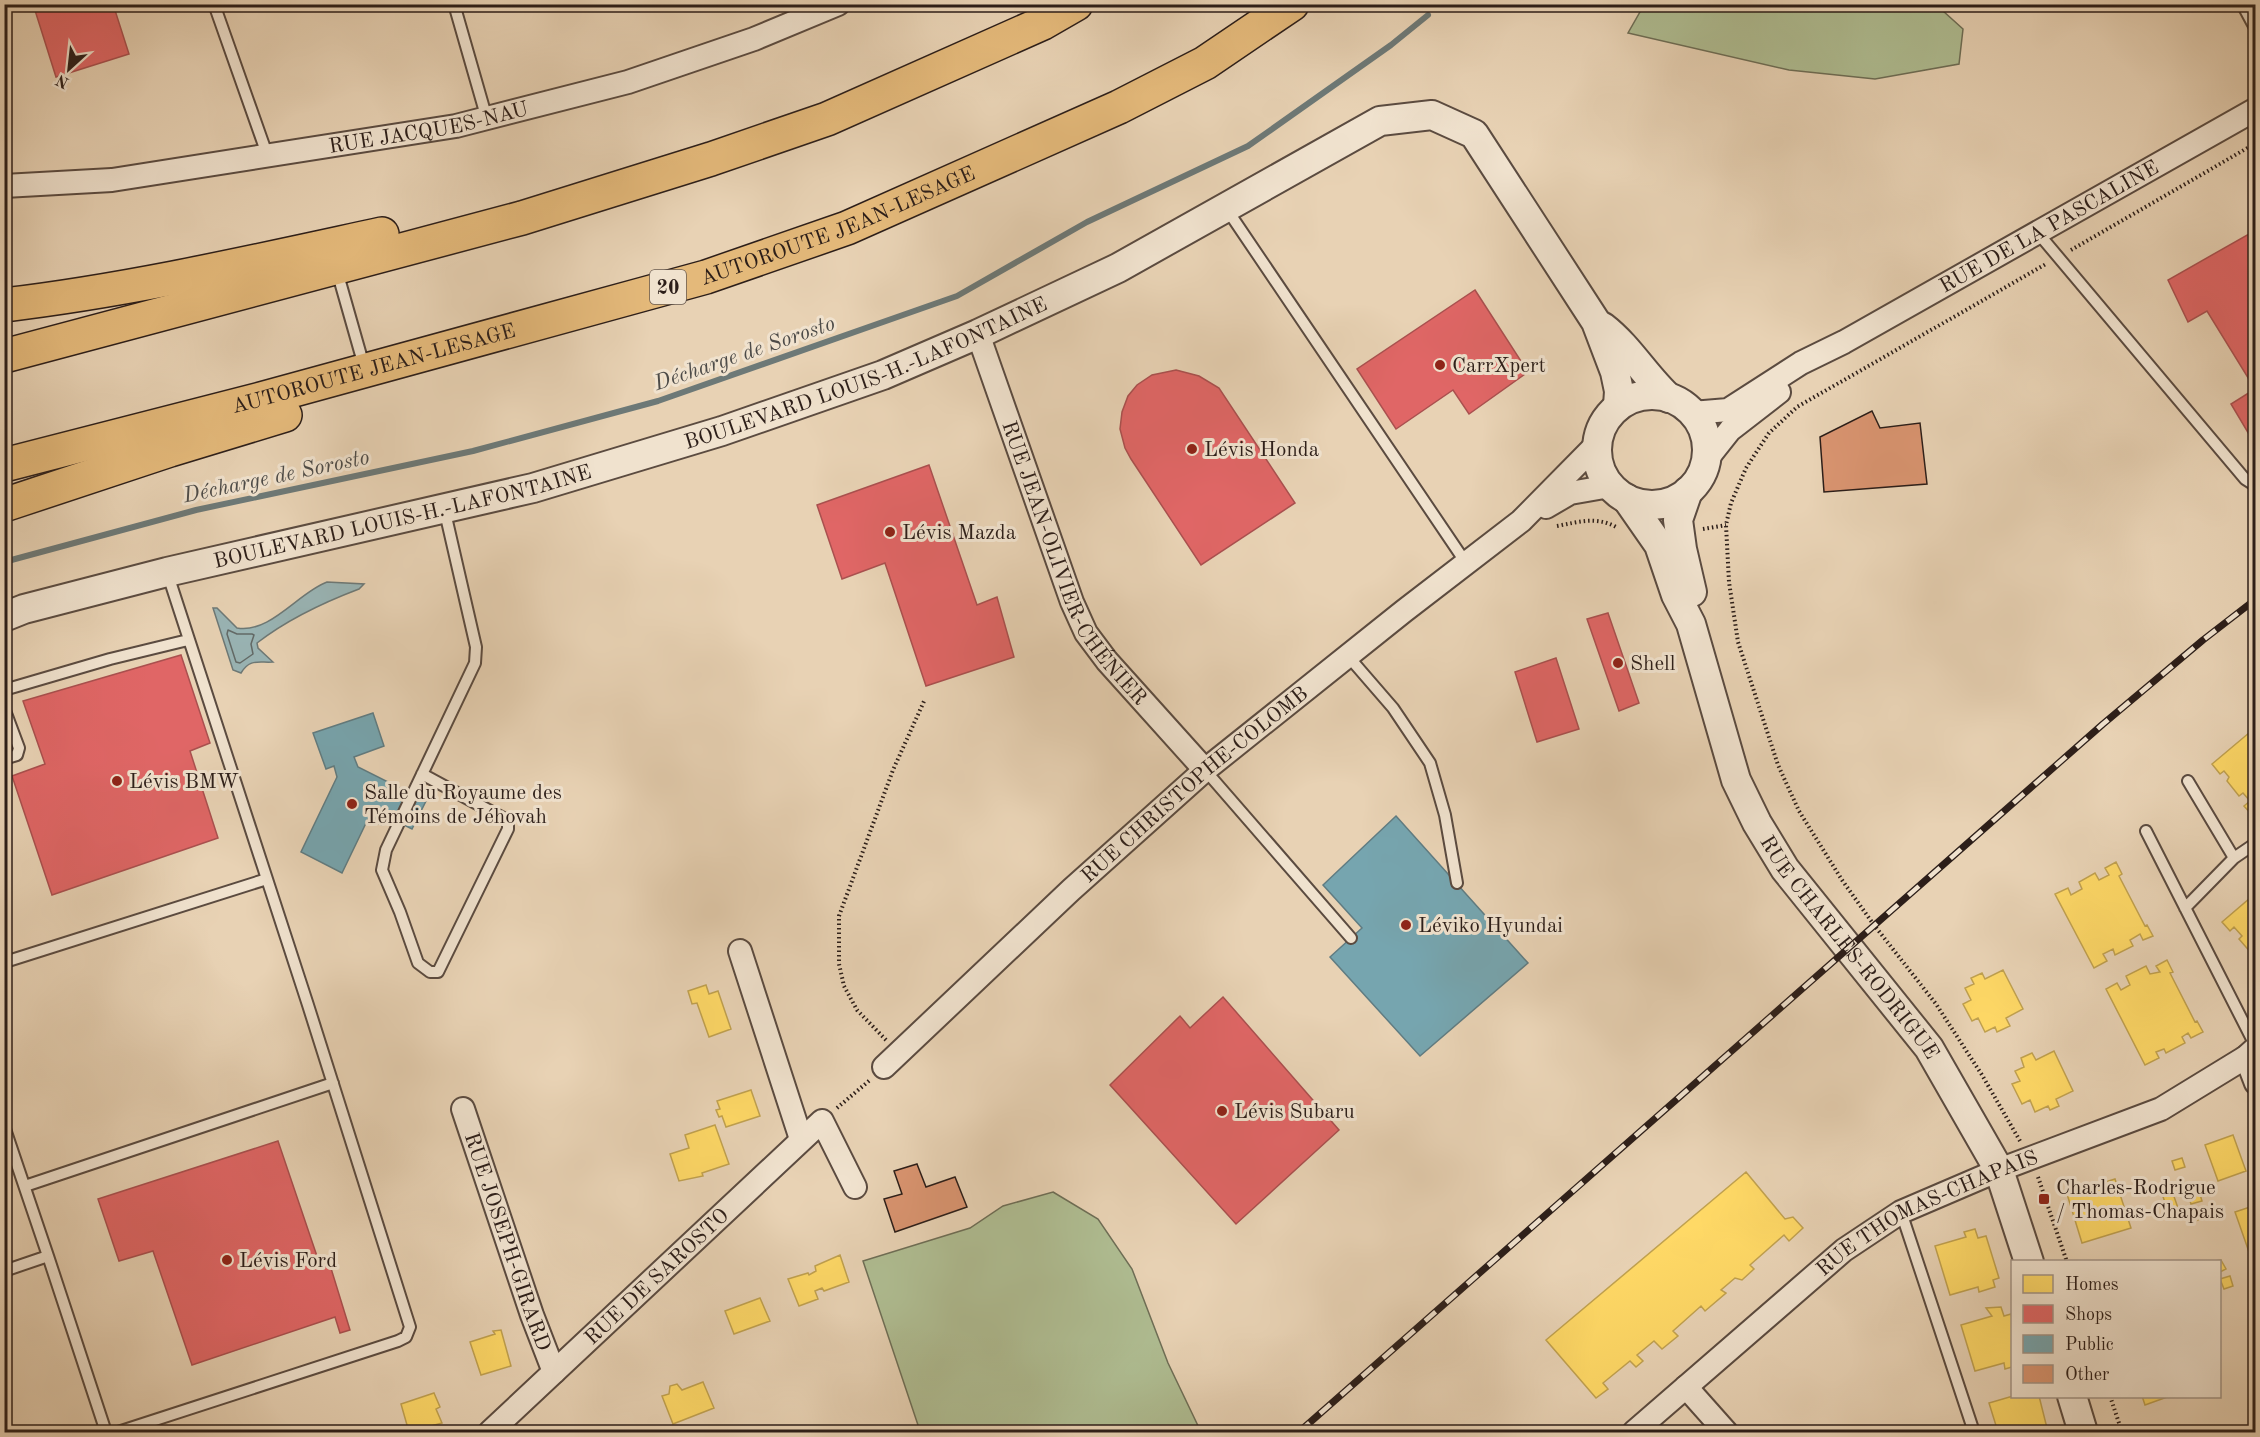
<svg xmlns="http://www.w3.org/2000/svg" width="2260" height="1437" viewBox="0 0 2260 1437" font-family="'Old Standard TT',serif">
  <rect width="100%" height="100%" fill="#e8d2b4"/>
  <filter id="stains"><feTurbulence type="fractalNoise" baseFrequency=".00333" numOctaves="4"/><feColorMatrix values="0 0 0 0 .2 0 0 0 0 .09 0 0 0 0 .02 0 0 0 .5 -.17"/></filter>
  <radialGradient id="worn" r=".72"><stop offset=".6" stop-color="#630" stop-opacity="0"/><stop offset="1" stop-color="#630" stop-opacity=".3"/></radialGradient>
  <path fill="#afbd92" stroke="#6e6e56" stroke-width="1.5" d="M 1644,5 L 1726,4 L 1776,11 L 1879,5 L 1943,11 L 1963,29 L 1959,64 L 1875,79 L 1789,70 L 1628,33 Z
    M 1053,1192 L 1098,1219 L 1132,1269 L 1168,1363 L 1201,1432 L 917,1432 L 920,1431 L 863,1261 L 970,1228 L 1003,1206 Z"/>
  <path fill="#99b5b6" stroke="#6d7977" stroke-width="1.5" d="M 327,582 L 364,584 L 359,589 C 322,603 288,619 257,643 L 258,648 L 273,662 C 259,663 250,658 241,673 L 233,670 L 213,608 L 217,608 L 237,628 C 270,634 299,592 327,582 Z"/>
  <path fill="#ffd966" stroke="#c0a14f" stroke-width="1.5" d="M 2256,727 L 2256,814 L 2253,816 L 2244,806 L 2250,801 L 2243,793 L 2239,796 L 2227,781 L 2229,777 L 2224,771 L 2220,774 L 2212,764 Z
    M 2116,862 L 2122,874 L 2119,876 L 2145,926 L 2147,925 L 2153,936 L 2143,940 L 2140,934 L 2130,940 L 2133,946 L 2115,955 L 2113,949 L 2103,954 L 2107,961 L 2094,968 L 2055,894 L 2068,888 L 2071,895 L 2082,889 L 2079,882 L 2095,873 L 2099,880 L 2109,875 L 2105,868 Z
    M 2256,893 L 2256,954 L 2254,952 L 2252,954 L 2239,939 L 2242,936 L 2234,927 L 2230,931 L 2222,922 Z
    M 2167,960 L 2173,972 L 2170,973 L 2195,1022 L 2197,1021 L 2203,1032 L 2191,1038 L 2188,1033 L 2182,1037 L 2185,1043 L 2166,1053 L 2164,1049 L 2156,1052 L 2159,1058 L 2145,1065 L 2106,989 L 2117,983 L 2121,990 L 2130,985 L 2126,976 L 2146,966 L 2150,974 L 2160,972 L 2156,966 Z
    M 2003,970 L 2023,1009 L 2006,1018 L 2010,1026 L 1997,1032 L 1995,1027 L 1985,1032 L 1978,1018 L 1972,1021 L 1963,1004 L 1971,1000 L 1965,988 L 1974,984 L 1971,978 L 1982,973 L 1985,979 Z
    M 706,985 L 709,994 L 718,991 L 731,1029 L 709,1037 L 697,1003 L 692,1004 L 688,991 Z
    M 2054,1051 L 2073,1091 L 2056,1099 L 2059,1106 L 2050,1110 L 2048,1106 L 2035,1112 L 2030,1100 L 2022,1104 L 2012,1084 L 2020,1081 L 2015,1071 L 2024,1067 L 2021,1058 L 2032,1053 L 2036,1060 Z
    M 751,1090 L 760,1116 L 726,1127 L 722,1116 L 719,1117 L 716,1110 L 720,1109 L 717,1101 Z
    M 715,1125 L 729,1164 L 702,1173 L 703,1176 L 679,1181 L 670,1154 L 689,1148 L 685,1135 Z
    M 2233,1135 L 2246,1171 L 2218,1181 L 2205,1145 Z
    M 2182,1158 L 2185,1167 L 2175,1170 L 2172,1161 Z
    M 1746,1172 L 1785,1219 L 1793,1217 L 1803,1228 L 1789,1241 L 1784,1235 L 1750,1265 L 1754,1269 L 1742,1280 L 1735,1278 L 1721,1290 L 1726,1293 L 1705,1311 L 1701,1306 L 1673,1331 L 1678,1336 L 1662,1349 L 1654,1341 L 1637,1355 L 1643,1361 L 1636,1367 L 1630,1361 L 1603,1383 L 1608,1389 L 1596,1398 L 1546,1340 Z
    M 2115,1179 L 2131,1228 L 2082,1243 L 2067,1194 Z
    M 2169,1182 L 2178,1208 L 2168,1212 L 2159,1184 Z
    M 2199,1191 L 2202,1201 L 2191,1204 L 2188,1194 Z
    M 2256,1205 L 2256,1249 L 2249,1252 L 2235,1212 Z
    M 2203,1209 L 2205,1215 L 2198,1220 L 2196,1210 Z
    M 1975,1229 L 1978,1238 L 1986,1236 L 1999,1278 L 1993,1280 L 1995,1287 L 1979,1292 L 1978,1287 L 1950,1295 L 1935,1246 L 1966,1237 L 1964,1232 Z
    M 840,1255 L 849,1282 L 824,1291 L 822,1288 L 815,1291 L 818,1299 L 799,1306 L 788,1279 L 808,1273 L 809,1275 L 816,1271 L 815,1266 Z
    M 2221,1260 L 2226,1269 L 2220,1272 L 2220,1262 L 2214,1261 Z
    M 2230,1276 L 2233,1286 L 2224,1289 L 2220,1279 Z
    M 760,1298 L 770,1321 L 734,1334 L 725,1311 Z
    M 2001,1307 L 2004,1316 L 2011,1314 L 2012,1318 L 2012,1367 L 2005,1369 L 2004,1363 L 1975,1371 L 1961,1325 L 1992,1316 L 1986,1308 Z
    M 501,1330 L 511,1366 L 481,1375 L 470,1342 L 495,1334 L 493,1331 Z
    M 703,1382 L 714,1408 L 673,1424 L 662,1396 L 669,1394 L 670,1386 L 677,1384 L 682,1390 Z
    M 434,1393 L 440,1407 L 436,1409 L 442,1423 L 409,1432 L 401,1404 Z
    M 2013,1396 L 2039,1396 L 2048,1432 L 1998,1432 L 1989,1403 Z
    M 2142,1396 L 2170,1396 L 2145,1405 Z
    M 2200,1426 L 2202,1432 L 2179,1432 Z"/>
  <path fill="#e06666" stroke="#aa504f" stroke-width="1.5" d="M 33,4 L 113,4 L 129,54 L 56,77 Z
    M 2256,230 L 2256,446 L 2231,404 L 2255,389 L 2207,311 L 2188,322 L 2168,280 Z
    M 1475,290 L 1528,372 L 1469,414 L 1453,390 L 1396,429 L 1357,369 Z
    M 1176,370 L 1199,376 L 1219,388 L 1295,503 L 1201,565 L 1131,459 L 1125,448 L 1120,429 L 1122,412 L 1128,396 L 1137,385 L 1152,375 Z
    M 929,465 L 977,605 L 997,597 L 1014,657 L 926,686 L 885,563 L 842,579 L 817,505 Z
    M 1608,613 L 1639,703 L 1619,711 L 1587,619 Z
    M 181,655 L 210,743 L 190,751 L 218,838 L 52,895 L 12,776 L 45,764 L 23,701 Z
    M 1556,658 L 1579,729 L 1537,742 L 1515,672 Z
    M 1223,997 L 1339,1130 L 1236,1224 L 1110,1085 L 1180,1016 L 1190,1028 Z
    M 278,1141 L 321,1268 L 330,1265 L 350,1330 L 340,1333 L 335,1317 L 192,1365 L 153,1251 L 119,1261 L 98,1199 Z"/>
  <path fill="#76a5af" stroke="#607c82" stroke-width="1.5" d="M 373,713 L 384,746 L 354,757 L 358,767 L 426,801 L 412,829 L 386,816 L 382,825 L 368,819 L 342,873 L 301,852 L 337,777 L 334,766 L 326,769 L 313,733 Z
    M 1396,816 L 1528,963 L 1420,1056 L 1330,957 L 1362,928 L 1323,885 Z"/>
  <g fill="none" stroke-linecap="round" stroke-linejoin="round">
    <path stroke="#626a68" stroke-width="1.5" d="M 228,630 L 237,634 L 252,634 L 254,635 L 251,644 L 253,654 L 240,663 L 236,662 L 227,634 Z"/>
    <path stroke="#6d7977" stroke-width="6" d="M 4,562 L 196,510 L 473,451 L 658,401 L 957,296 L 1087,222 L 1248,146 L 1391,45 L 1428,15"/>
  </g>
  <path fill="#d99470" stroke="#2c1e19" stroke-width="1.5" d="M 1872,411 L 1880,428 L 1920,423 L 1927,484 L 1824,492 L 1820,437 Z
    M 917,1164 L 926,1187 L 955,1177 L 967,1207 L 895,1232 L 884,1199 L 902,1194 L 894,1171 Z"/>
  <g fill="none" stroke-linecap="round" stroke-linejoin="round">
    <g stroke="#5b4b40" stroke-width="14">
      <path id="service" d="M 214,4 L 268,157
        M 454,4 L 487,119
        M 2242,4 L 2256,30
        M 1226,208 L 1466,563
        M 2038,233 L 2245,479 L 2256,486
        M 337,271 L 364,366
        M 1348,656 L 1393,708 L 1430,763 L 1445,815 L 1457,883
        M 4,690 L 110,659 L 188,640
        M 4,708 L 19,748 L 17,755 L 4,759
        M 1205,770 L 1351,938
        M 422,774 L 505,819 L 508,823 L 508,829 L 438,972 L 430,972 L 418,963 L 400,912 L 382,870 L 386,850 L 475,663 L 476,647 L 444,508
        M 2146,831 L 2256,1047
        M 2234,858 L 2256,843
        M 2185,908 L 2234,858 L 2188,781
        M 4,959 L 5,962 L 267,879
        M 4,1126 L 48,1256 L 4,1271
        M 25,1186 L 333,1083
        M 1901,1212 L 1974,1432
        M 48,1256 L 106,1432
        M 118,1432 L 398,1341 L 406,1337 L 410,1327 L 308,1005 L 167,572"/>
    </g>
    <g stroke="#5b4b40" stroke-width="26">
      <g id="minor">
        <path id="s1" d="M 4,186 L 112,180 L 456,126 L 628,82 L 754,39 L 838,4"/>
        <path id="s2" d="M 978,334 L 1072,602 L 1086,633 L 1107,661 L 1205,770"/>
        <path id="s3" d="M 1692,413 L 1728,410 L 1801,363 L 1844,342 L 2256,109"/>
        <path d="M 1707,459 L 1730,430 L 1779,392"/>
        <path d="M 1546,507 L 1570,493 L 1610,486"/>
        <path d="M 740,951 L 801,1139"/>
        <path d="M 2246,1057 L 2256,1083"/>
        <path id="s4" d="M 884,1067 L 1071,890 L 1205,770 L 1404,611 L 1521,521 L 1596,445"/>
        <path id="s5" d="M 463,1109 L 532,1315 L 554,1372"/>
        <path d="M 1686,1387 L 1726,1432"/>
        <path id="s6" d="M 490,1432 L 822,1121 L 855,1187"/>
        <path id="s7" d="M 1634,1432 L 1844,1250 L 1901,1212 L 1999,1170 L 2161,1109 L 2246,1057 L 2256,1048"/>
      </g>
    </g>
    <g stroke="#5b4b40" stroke-width="32">
      <g id="tertiary">
        <path d="M 1603,327 C 1629,347 1645,376 1669,398"/>
        <circle cx="1652" cy="450" r="55"/>
        <path d="M 1688,491 L 1678,520 L 1682,549 L 1692,592"/>
        <path id="s8" d="M 1627,499 L 1659,545 L 1676,595 L 1691,624 L 1736,780 L 1757,823 L 1785,869 L 1929,1048 L 1999,1170 L 2029,1262"/>
        <path id="s9" d="M 4,617 L 24,609 L 167,572 L 533,488 L 722,431 L 883,375 L 978,334 L 1118,268 L 1380,121 L 1432,115 L 1474,134 L 1596,322 L 1615,372 L 1619,391 L 1618,406"/>
        <path d="M 2072,1396 L 2083,1432"/>
      </g>
    </g>
    <g stroke="#2c1e19" stroke-width="36">
      <g id="motorway">
        <path d="M 4,305 C 131,290 257,261 382,234"/>
        <path d="M 4,356 L 522,218 L 711,159 L 827,119 L 1043,23 L 1076,4"/>
        <path id="s10" d="M 4,465 L 261,399 L 644,294 L 706,277 L 847,228 L 1119,107 L 1205,63 L 1292,4"/>
        <path d="M 4,505 L 170,450 L 285,415"/>
      </g>
    </g>
    <path stroke="#2c1e19" stroke-width="4" stroke-dasharray="1.5 3" stroke-linecap="butt" d="M 2071,250 L 2256,143
      M 1557,526 C 1579,522 1596,516 1616,527
      M 1703,529 L 1726,525
      M 886,1040 L 857,1010 L 844,986 L 839,964 L 839,916 L 893,770 L 925,699
      M 837,1108 L 870,1080
      M 2020,1141 L 1982,1075 L 1936,1004 L 1874,925 L 1842,880 L 1799,811 L 1778,765 L 1738,642 L 1729,582 L 1726,525 L 1731,503 L 1746,468 L 1769,433 L 1797,407 L 2046,264
      M 2038,1177 L 2067,1262
      M 2110,1396 L 2122,1432"/>
    <use href="#service" stroke="#f0e2ce" stroke-width="10"/>
    <use href="#minor" stroke="#f0e2ce" stroke-width="22"/>
    <use href="#tertiary" stroke="#f0e2ce" stroke-width="28"/>
    <use href="#motorway" stroke="#e4b97a" stroke-width="33"/>
    <g stroke="#2c1e19" stroke-width="7">
      <path id="rail" d="M 1299,1432 L 2103,724 L 2203,640 L 2256,599"/>
    </g>
    <use href="#rail" stroke="#f0e2ce" stroke-width="4.5" stroke-dasharray="14" stroke-linecap="butt"/>
  </g>
  <g fill="#8f2418" stroke="#f0e2ce" stroke-width="2">
    <circle cx="1440" cy="365" r="6"/>
    <circle cx="1192" cy="449" r="6"/>
    <circle cx="890" cy="532" r="6"/>
    <circle cx="1618" cy="663" r="6"/>
    <circle cx="117" cy="781" r="6"/>
    <circle cx="352" cy="804" r="6"/>
    <circle cx="1406" cy="925" r="6"/>
    <circle cx="1222" cy="1111" r="6"/>
    <rect x="2038" y="1193" width="12" height="12" rx="3"/>
    <circle cx="227" cy="1260" r="6"/>
  </g>
  <g text-anchor="middle" stroke-width="6" stroke-linejoin="round" paint-order="stroke">
    <rect fill="#f0e2ce" stroke="#67594f" stroke-width="1.5" x="650" y="270" width="36" height="34" rx="4.5"/>
    <g font-size="20" font-weight="bold" fill="#2c1e19">
      <text x="668" y="294">20</text>
    </g>
    <g font-size="21" fill="#2c1e19" stroke="#f0e2ce">
      <text dy="7" stroke="none"><textPath href="#s1" startOffset="429">RUE JACQUES-NAU</textPath></text>
      <text dy="7" stroke="none"><textPath href="#s10" startOffset="868">AUTOROUTE JEAN-LESAGE</textPath></text>
      <text dy="7" stroke="none"><textPath href="#s3" startOffset="406">RUE DE LA PASCALINE</textPath></text>
      <text dy="7" stroke="none"><textPath href="#s10" startOffset="382">AUTOROUTE JEAN-LESAGE</textPath></text>
      <text dy="7" stroke="none"><textPath href="#s9" startOffset="897">BOULEVARD LOUIS-H.-LAFONTAINE</textPath></text>
      <text dy="7" stroke="none"><textPath href="#s9" startOffset="411">BOULEVARD LOUIS-H.-LAFONTAINE</textPath></text>
      <text dy="7" stroke="none"><textPath href="#s2" startOffset="250">RUE JEAN-OLIVIER-CHÉNIER</textPath></text>
      <text dy="7" stroke="none"><textPath href="#s4" startOffset="420">RUE CHRISTOPHE-COLOMB</textPath></text>
      <text dy="7" stroke="none"><textPath href="#s8" startOffset="507">RUE CHARLES-RODRIGUE</textPath></text>
      <text dy="7" stroke="none"><textPath href="#s7" startOffset="369">RUE THOMAS-CHAPAIS</textPath></text>
      <text dy="7" stroke="none"><textPath href="#s5" startOffset="140">RUE JOSEPH-GIRARD</textPath></text>
      <text dy="7" stroke="none"><textPath href="#s6" startOffset="228">RUE DE SAROSTO</textPath></text>
    </g>
    <g font-size="21" fill="#2c1e19" stroke="#f0e2ce" text-anchor="start">
      <text x="1452" y="372">CarrXpert</text>
      <text x="1204" y="456">Lévis Honda</text>
      <text x="902" y="539">Lévis Mazda</text>
      <text x="1630" y="670">Shell</text>
      <text x="129" y="788">Lévis BMW</text>
      <text x="364" y="799">Salle du Royaume des<tspan x="364" dy="24">Témoins de Jéhovah</tspan></text>
      <text x="1418" y="932">Léviko Hyundai</text>
      <text x="1234" y="1118">Lévis Subaru</text>
      <text x="2056" y="1194">Charles-Rodrigue<tspan x="2056" dy="24">/ Thomas-Chapais</tspan></text>
      <text x="239" y="1267">Lévis Ford</text>
    </g>
    <g font-size="22" font-style="italic" fill="#4d4b48" stroke="#f0e2ce">
      <text transform="translate(744 352) rotate(-19)" y="8">Décharge de Sorosto</text>
      <text transform="translate(276 475) rotate(-12)" y="8">Décharge de Sorosto</text>
    </g>
  </g>
  <rect width="2260" height="1437" fill="none" stroke="#e8d2b4" stroke-width="24"/>
  <rect x="6" y="6" width="2248" height="1425" fill="none" stroke="#2c1e19" stroke-width="3"/>
  <rect x="12" y="12" width="2236" height="1413" fill="none" stroke="#2c1e19" stroke-width="1.5"/>
  <rect x="2011" y="1260" width="210" height="138" fill="#f0e2ce" stroke="#a29486" stroke-width="1.5"/>
  <rect x="2023" y="1275" width="30" height="18" fill="#ffd966" stroke="#a29486" stroke-width="1.5"/>
  <text x="2065" y="1290" font-size="18" fill="#2c1e19">Homes</text>
  <rect x="2023" y="1305" width="30" height="18" fill="#e06666" stroke="#a29486" stroke-width="1.5"/>
  <text x="2065" y="1320" font-size="18" fill="#2c1e19">Shops</text>
  <rect x="2023" y="1335" width="30" height="18" fill="#76a5af" stroke="#a29486" stroke-width="1.5"/>
  <text x="2065" y="1350" font-size="18" fill="#2c1e19">Public</text>
  <rect x="2023" y="1365" width="30" height="18" fill="#d99470" stroke="#a29486" stroke-width="1.5"/>
  <text x="2065" y="1380" font-size="18" fill="#2c1e19">Other</text>
  <g transform="translate(69 69) rotate(207)" stroke="#f0e2ce" stroke-width="4.5" paint-order="stroke">
  <path d="M0-4.5L10 22L0 15L-10 22Z" fill="#2c1e19"/>
  <text y="-9" font-size="16" font-weight="bold" text-anchor="middle" fill="#2c1e19">N</text>
  </g>
  <rect width="100%" height="100%" filter="url(#stains)"/>
  <rect width="100%" height="100%" fill="url(#worn)"/>
</svg>
